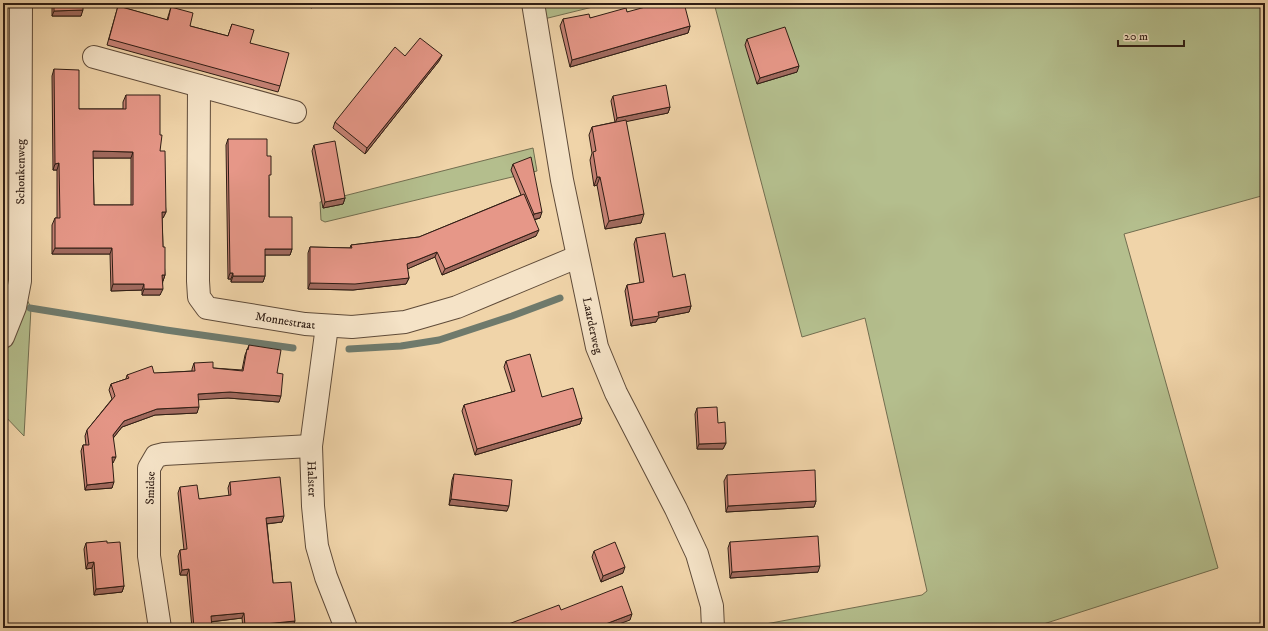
<svg xmlns="http://www.w3.org/2000/svg" width="1268" height="631" viewBox="0 0 1268 631" font-family="'IM FELL DW Pica',serif">
  <rect width="100%" height="100%" fill="#f0d4a9"/>
  <filter id="stains"><feTurbulence type="fractalNoise" baseFrequency=".005" numOctaves="4"/><feColorMatrix values="0 0 0 0 .2 0 0 0 0 .09 0 0 0 0 .02 0 0 0 .5 -.17"/></filter>
  <radialGradient id="worn" r=".72"><stop offset=".6" stop-color="#630" stop-opacity="0"/><stop offset="1" stop-color="#630" stop-opacity=".3"/></radialGradient>
  <path fill="#b4be8d" stroke="#726e50" d="M 541,3 L 609,3 L 544,19 Z
    M 714,3 L 1265,3 L 1265,195 L 1124,234 L 1218,568 L 1031,628 L 744,628 L 922,595 L 927,591 L 865,318 L 802,337 Z
    M 533,148 L 537,171 L 325,222 L 321,220 L 320,202 Z
    M 25,295 L 31,308 L 24,436 L 3,414 L 3,354 L 17,329 Z"/>
  <g fill="none" stroke-linecap="round" stroke-linejoin="round">
    <path stroke="#6f7a6c" stroke-width="7" d="M 30,308 L 166,330 L 293,348
      M 349,349 L 401,346 L 439,340 L 512,316 L 560,298"/>
    <g stroke="#5f4b39" stroke-width="24">
      <g id="minor">
        <path id="s1" d="M 533,3 L 562,180 L 597,347 L 616,393 L 676,509 L 697,554 L 712,606 L 713,628"/>
        <path d="M 94,57 L 295,112"/>
        <path id="s2" d="M 199,86 L 198,281 L 199,297 L 207,308 L 305,324 L 352,327 L 405,322 L 457,307 L 577,257"/>
        <path id="s3" d="M 327,326 L 311,446 L 313,506 L 317,546 L 326,577 L 346,628"/>
        <path id="s4" d="M 3,337 L 15,307 L 20,281 L 21,3"/>
        <path d="M 160,628 L 149,556 L 149,468 L 156,456 L 164,454 L 311,446"/>
      </g>
    </g>
    <use href="#minor" stroke="#f5e3c7" stroke-width="22"/>
  </g>
  <path fill="#c68275" stroke="#2f1d14" fill-rule="evenodd" d="M 52,3 L 83,3 L 81,16 L 52,16 Z
    M 295,3 L 314,3 L 312,8 Z
    M 118,6 L 167,20 L 171,7 L 190,26 L 228,36 L 232,24 L 250,43 L 280,86 L 278,92 L 107,45 Z
    M 627,12 L 690,26 L 688,33 L 570,67 L 560,26 L 563,19 L 590,18 Z
    M 747,39 L 797,72 L 757,84 L 745,45 Z
    M 442,55 L 439,61 L 365,154 L 333,128 L 335,122 L 405,56 Z
    M 54,69 L 79,109 L 123,109 L 123,102 L 126,95 L 160,151 L 166,212 L 163,218 L 162,218 L 163,247 L 165,275 L 163,281 L 160,295 L 142,295 L 142,290 L 111,291 L 110,254 L 52,254 L 52,225 L 55,218 L 57,218 L 57,170 L 53,170 L 52,76 ZM 93,158 L 131,158 L 131,205 L 94,205 Z
    M 613,96 L 670,107 L 668,113 L 626,121 L 641,223 L 605,229 L 597,185 L 594,186 L 590,160 L 592,153 L 589,135 L 592,127 L 615,122 L 611,101 Z
    M 228,139 L 267,156 L 269,180 L 269,217 L 292,249 L 290,255 L 265,255 L 265,276 L 263,282 L 231,282 L 231,279 L 228,279 L 226,145 Z
    M 314,145 L 345,198 L 343,204 L 323,208 L 312,151 Z
    M 513,164 L 540,218 L 534,220 L 536,236 L 442,275 L 435,257 L 407,269 L 409,278 L 406,284 L 353,290 L 308,289 L 308,253 L 310,247 L 350,248 L 351,245 L 419,237 L 521,195 L 511,170 Z
    M 636,238 L 673,277 L 691,306 L 689,312 L 658,318 L 656,322 L 631,326 L 625,291 L 627,285 L 640,283 L 634,244 Z
    M 249,345 L 277,373 L 279,402 L 228,398 L 198,399 L 197,413 L 155,415 L 122,427 L 113,438 L 113,463 L 112,463 L 112,488 L 85,490 L 81,451 L 83,445 L 86,445 L 85,436 L 87,430 L 112,399 L 109,390 L 111,384 L 126,379 L 127,375 L 192,371 L 192,369 L 194,363 L 213,368 L 242,370 L 245,355 Z
    M 506,361 L 542,397 L 582,418 L 580,424 L 475,455 L 462,411 L 464,405 L 512,392 L 504,367 Z
    M 697,408 L 726,443 L 723,449 L 697,449 L 695,414 Z
    M 454,474 L 507,511 L 449,505 L 452,480 Z
    M 727,475 L 816,501 L 814,507 L 726,512 L 724,481 Z
    M 230,482 L 282,522 L 267,524 L 273,583 L 293,626 L 279,628 L 243,628 L 242,618 L 211,622 L 212,628 L 192,628 L 187,575 L 180,575 L 178,556 L 180,550 L 184,550 L 178,493 L 180,487 L 199,499 L 229,496 L 228,488 Z
    M 730,542 L 818,572 L 730,578 L 728,548 Z
    M 86,543 L 107,543 L 124,586 L 122,592 L 94,595 L 92,568 L 86,569 L 84,549 Z
    M 594,551 L 623,573 L 601,582 L 592,557 Z"/>
  <path fill="#a16a5f" stroke="#2f1d14" d="M 83,10 L 81,16 L 52,16 L 54,11 Z
    M 690,26 L 688,33 L 570,67 L 572,60 Z
    M 442,55 L 439,61 L 365,154 L 367,148 Z
    M 799,66 L 797,72 L 757,84 L 760,78 Z
    M 670,107 L 668,113 L 615,124 L 617,118 Z
    M 93,151 L 133,152 L 131,158 L 90,158 Z
    M 59,163 L 57,170 L 53,170 L 55,164 Z
    M 597,177 L 600,177 L 597,185 L 594,186 Z
    M 345,198 L 343,204 L 323,208 L 325,202 Z
    M 162,212 L 166,212 L 163,218 L 159,218 Z
    M 542,212 L 540,218 L 532,220 L 534,214 Z
    M 644,214 L 641,223 L 605,229 L 609,221 Z
    M 539,230 L 536,236 L 442,275 L 445,269 Z
    M 55,248 L 112,248 L 110,254 L 52,254 Z
    M 265,249 L 292,249 L 290,255 L 263,255 Z
    M 437,252 L 435,257 L 405,270 L 407,264 Z
    M 230,273 L 233,273 L 231,279 L 228,279 Z
    M 162,275 L 165,275 L 163,281 L 160,282 Z
    M 233,276 L 265,276 L 263,282 L 231,282 Z
    M 409,278 L 406,284 L 353,290 L 308,289 L 310,283 Z
    M 113,284 L 144,284 L 142,290 L 111,291 Z
    M 144,289 L 163,289 L 160,295 L 142,295 Z
    M 691,306 L 689,312 L 658,318 L 656,322 L 631,326 L 633,320 L 658,312 Z
    M 230,392 L 281,396 L 279,402 L 228,398 L 196,400 L 198,394 Z
    M 199,407 L 197,413 L 155,415 L 122,427 L 111,441 L 113,435 L 124,421 L 157,409 Z
    M 582,418 L 580,424 L 475,455 L 477,449 Z
    M 726,443 L 723,449 L 697,449 L 699,444 Z
    M 112,457 L 116,457 L 113,463 L 110,463 Z
    M 114,482 L 112,488 L 85,490 L 87,485 Z
    M 7,491 L 5,497 L 3,497 L 3,492 Z
    M 451,499 L 509,506 L 507,511 L 449,505 Z
    M 816,501 L 814,507 L 726,512 L 728,506 Z
    M 284,516 L 282,522 L 264,524 L 266,518 Z
    M 94,562 L 92,568 L 86,569 L 88,563 Z
    M 820,566 L 818,572 L 730,578 L 732,572 Z
    M 625,567 L 623,573 L 601,582 L 603,576 Z
    M 189,569 L 187,575 L 180,575 L 182,570 Z
    M 124,586 L 122,592 L 94,595 L 96,589 Z
    M 244,613 L 242,618 L 209,622 L 211,616 Z
    M 632,614 L 630,620 L 608,628 L 595,628 Z
    M 295,621 L 293,626 L 279,628 L 244,628 L 245,626 Z"/>
  <path fill="#e69788" stroke="#2f1d14" fill-rule="evenodd" d="M 54,3 L 83,3 L 83,10 L 54,11 Z
    M 660,3 L 684,3 L 690,26 L 572,60 L 563,19 L 589,14 L 590,18 L 626,8 L 627,12 Z
    M 118,6 L 168,20 L 171,7 L 193,13 L 190,26 L 228,36 L 232,24 L 254,30 L 250,43 L 289,53 L 280,86 L 109,39 Z
    M 785,27 L 799,66 L 760,78 L 747,39 Z
    M 420,38 L 442,55 L 367,148 L 335,122 L 395,47 L 405,56 Z
    M 54,69 L 79,70 L 79,109 L 126,109 L 126,95 L 160,95 L 160,135 L 162,135 L 160,151 L 165,151 L 166,212 L 162,212 L 163,247 L 165,247 L 165,275 L 162,275 L 163,289 L 144,289 L 144,284 L 113,284 L 112,248 L 55,248 L 55,218 L 60,218 L 59,163 L 55,164 ZM 93,151 L 133,152 L 133,205 L 94,205 Z
    M 666,85 L 670,107 L 617,118 L 613,96 Z
    M 626,120 L 644,214 L 609,221 L 600,177 L 597,177 L 593,152 L 596,151 L 592,127 Z
    M 228,139 L 267,139 L 267,156 L 271,156 L 271,175 L 269,175 L 269,217 L 292,217 L 292,249 L 265,249 L 265,276 L 233,276 L 233,273 L 230,273 Z
    M 335,141 L 345,198 L 325,202 L 314,145 Z
    M 531,157 L 542,212 L 534,214 L 513,164 Z
    M 524,194 L 539,230 L 445,269 L 437,252 L 407,264 L 409,278 L 355,284 L 310,283 L 310,247 L 352,248 L 351,245 L 419,237 Z
    M 665,233 L 673,277 L 685,274 L 691,306 L 658,312 L 659,316 L 633,320 L 627,285 L 644,282 L 636,238 Z
    M 249,345 L 281,350 L 277,373 L 283,374 L 281,396 L 230,392 L 198,394 L 199,407 L 157,409 L 124,421 L 113,435 L 116,457 L 112,457 L 114,482 L 87,485 L 83,445 L 89,445 L 87,430 L 115,396 L 111,384 L 129,378 L 127,375 L 152,366 L 154,373 L 195,371 L 194,363 L 213,362 L 213,368 L 243,371 L 247,349 L 248,350 Z
    M 530,354 L 542,397 L 573,388 L 582,418 L 477,449 L 464,405 L 515,391 L 506,361 Z
    M 717,407 L 718,423 L 725,422 L 726,443 L 699,444 L 697,408 Z
    M 815,470 L 816,501 L 728,506 L 727,475 Z
    M 454,474 L 512,480 L 509,506 L 451,499 Z
    M 280,477 L 284,516 L 266,518 L 273,583 L 291,582 L 295,621 L 245,626 L 244,613 L 211,616 L 212,628 L 194,628 L 189,569 L 182,570 L 180,550 L 187,549 L 180,487 L 197,485 L 199,499 L 231,495 L 230,482 Z
    M 3,480 L 7,491 L 3,492 Z
    M 818,536 L 820,566 L 732,572 L 730,542 Z
    M 107,541 L 107,543 L 120,542 L 124,586 L 96,589 L 94,562 L 88,563 L 86,543 Z
    M 615,542 L 625,567 L 603,576 L 594,551 Z
    M 622,586 L 632,614 L 595,628 L 498,628 L 559,605 L 561,610 Z"/>
  <g text-anchor="middle" stroke-width="3.5" stroke-linejoin="round" paint-order="stroke">
    <g font-size="12" fill="#2f1d14" stroke="#f5e3c7">
      <text dy="4" stroke="none"><textPath href="#s4" startOffset="168">Schonkenweg</textPath></text>
      <text dy="4" stroke="none"><textPath href="#s2" startOffset="304">Monnestraat</textPath></text>
      <text dy="4" stroke="none"><textPath href="#s1" startOffset="328">Laarderweg</textPath></text>
      <text dy="4" stroke="none"><textPath href="#s3" startOffset="154">Halster</textPath></text>
      <text transform="translate(150 488) rotate(-88)" y="4">Smidse</text>
    </g>
  </g>
  <rect width="1268" height="631" fill="none" stroke="#f0d4a9" stroke-width="16"/>
  <rect x="4" y="4" width="1260" height="623" fill="none" stroke="#2f1d14" stroke-width="2"/>
  <rect x="8" y="8" width="1252" height="615" fill="none" stroke="#2f1d14"/>
  <path d="M1118 40v6h66v-6" fill="none" stroke="#2f1d14" stroke-width="2"/>
  <text x="1124" y="40" font-size="12" fill="#2f1d14" stroke="#f5e3c7" stroke-width="3" paint-order="stroke">20 m</text>
  <rect width="100%" height="100%" filter="url(#stains)"/>
  <rect width="100%" height="100%" fill="url(#worn)"/>
</svg>
